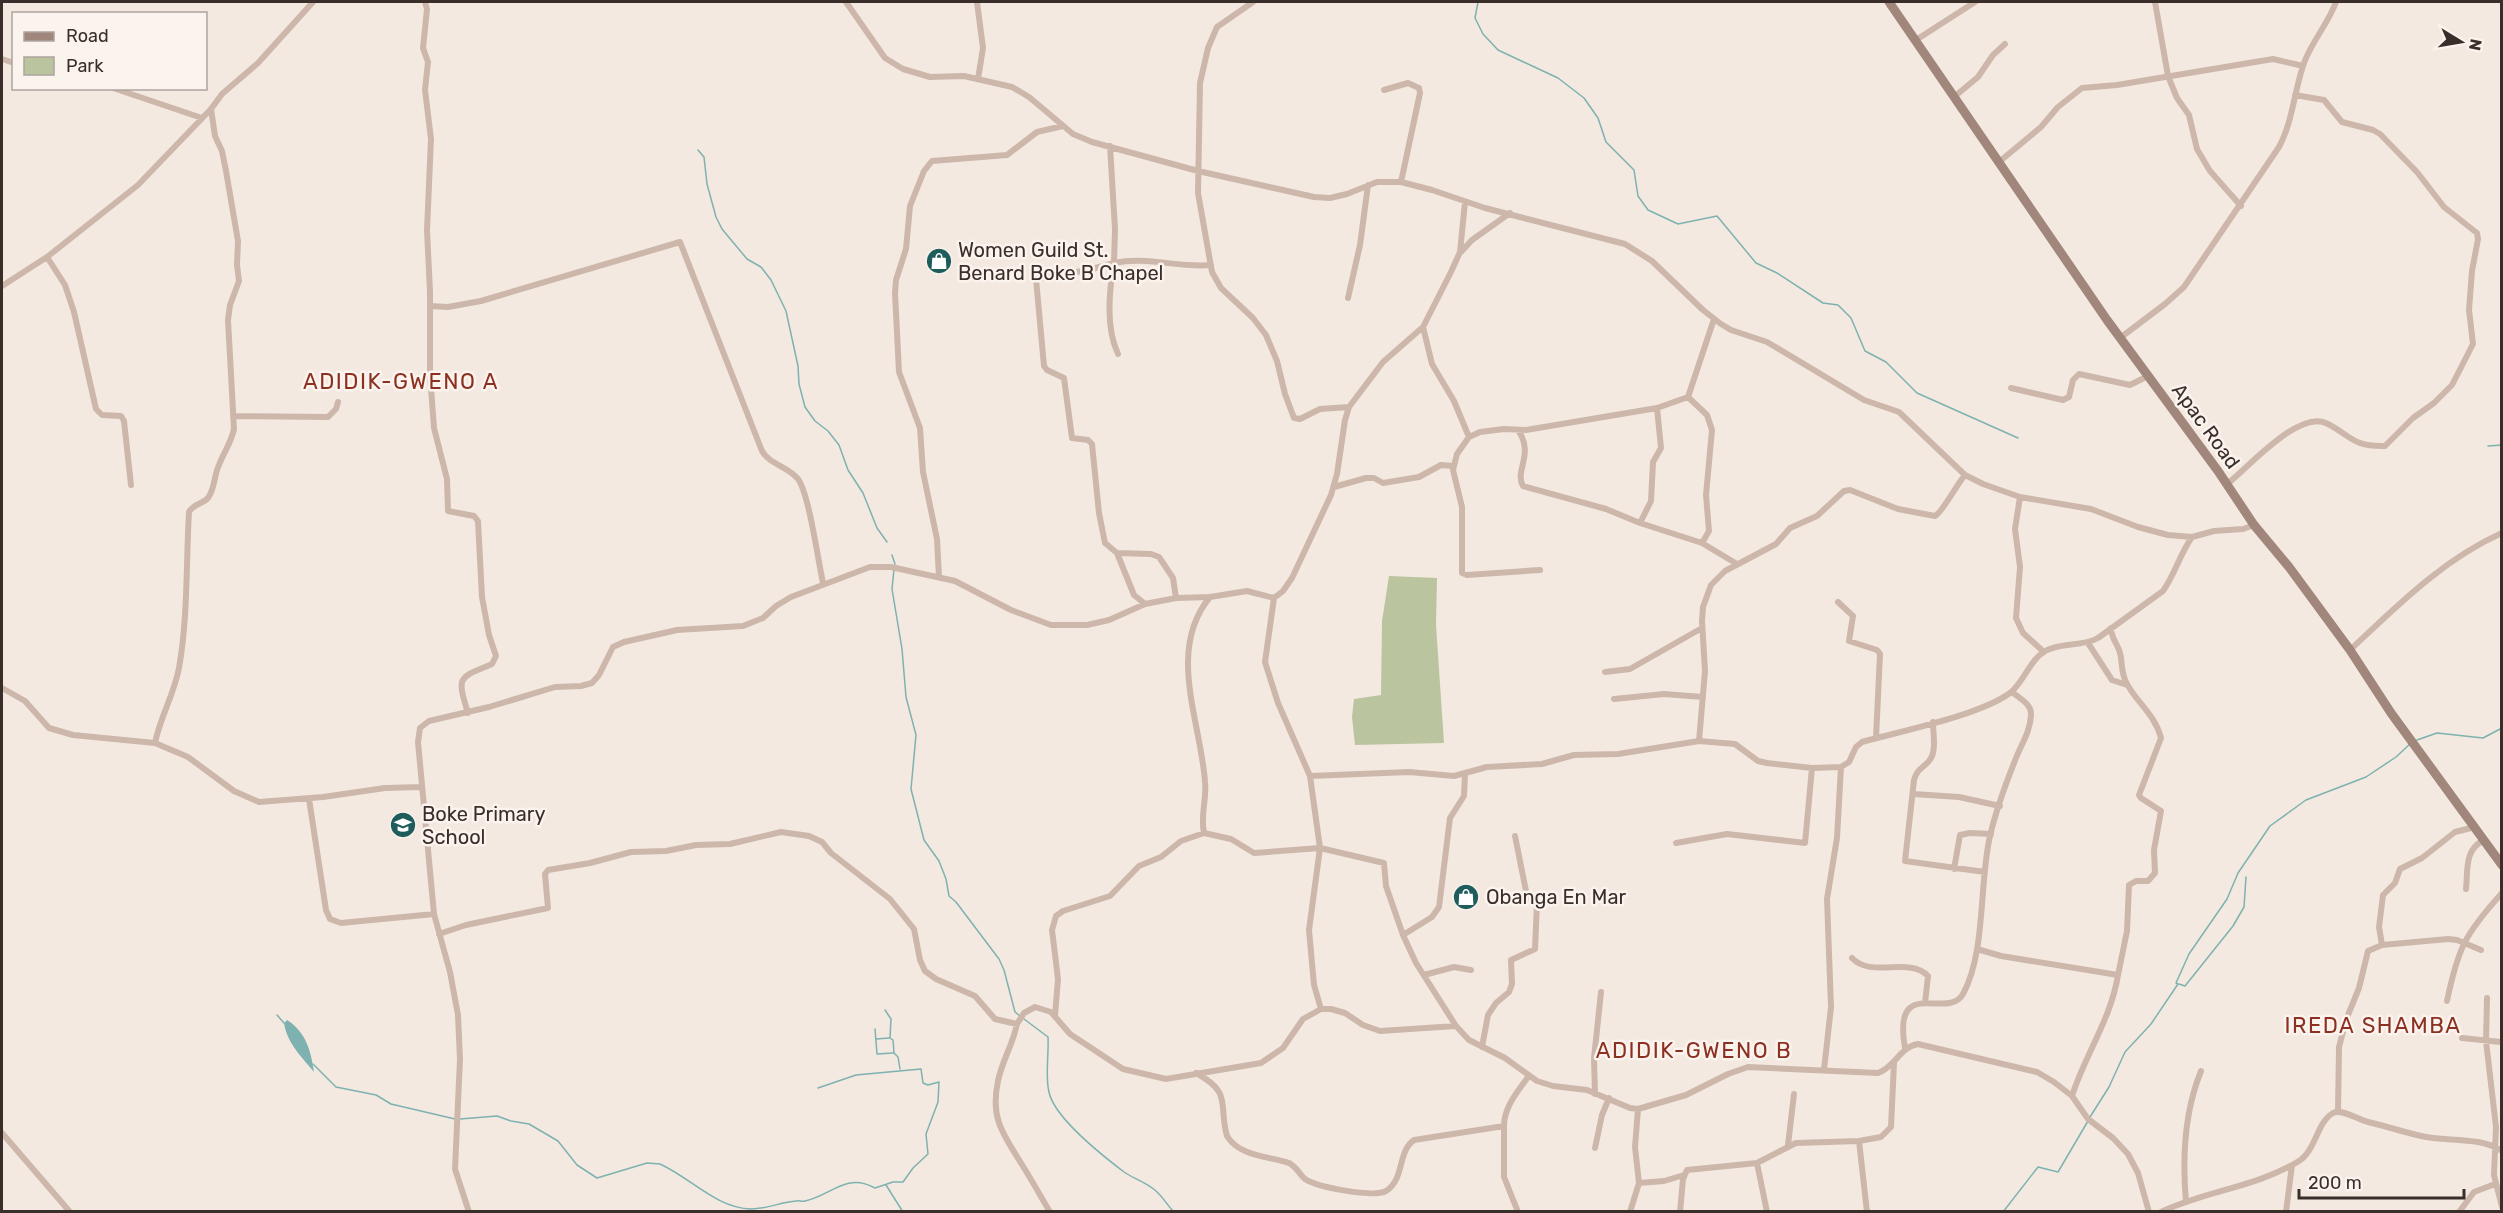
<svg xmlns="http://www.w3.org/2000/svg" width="2503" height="1213" viewBox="0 0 2503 1213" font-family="Rubik,sans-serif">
  <rect width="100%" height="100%" fill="#f4e9e0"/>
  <path fill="#bac49f" d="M 1389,576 L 1437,578 L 1436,625 L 1444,743 L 1355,745 L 1352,717 L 1354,699 L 1381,695 L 1382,621 Z"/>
  <path fill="#7db2b0" d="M 287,1020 C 306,1032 311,1051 314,1072 C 301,1056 287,1043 284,1023 Z"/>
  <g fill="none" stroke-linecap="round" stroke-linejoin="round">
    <path stroke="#7db2b0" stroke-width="1.5" d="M 1478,2 L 1475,18 L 1483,34 L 1498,50 L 1558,78 L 1584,98 L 1598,118 L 1606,142 L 1634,170 L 1638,196 L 1648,210 L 1678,224 L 1717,216 L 1756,263 L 1777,273 L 1823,303 L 1838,305 L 1851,318 L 1865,351 L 1886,362 L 1917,393 L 2018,438
      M 698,150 L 704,157 L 707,184 L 716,217 L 722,229 L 747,259 L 761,267 L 771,280 L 786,311 L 798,366 L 799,384 L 805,407 L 815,421 L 828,431 L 839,445 L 848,470 L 863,493 L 877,528 L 887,542
      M 2488,446 L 2502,445
      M 892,555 L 895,564
      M 894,569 L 892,589 L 902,649 L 906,697 L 916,735 L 911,789 L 924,840 L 939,861 L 946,879 L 949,896 L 956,902 L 999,959 L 1004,970 L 1015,1012 L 1020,1016
      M 2417,740 L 2437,733 L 2483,738 L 2502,728
      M 2179,984 L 2185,986 L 2233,926 L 2244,907 L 2246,877
      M 885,1010 L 891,1019 L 890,1038 L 893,1040 L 894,1053 L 898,1057 L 900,1069
      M 277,1015 L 284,1023
      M 1024,1019 L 1048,1037 C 1049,1054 1045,1077 1049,1092 C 1054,1117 1103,1156 1124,1172 C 1134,1179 1146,1182 1156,1191 C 1163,1197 1167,1205 1174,1212
      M 875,1029 L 877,1054 L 893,1053
      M 876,1039 L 889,1038
      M 313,1064 L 336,1087 L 376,1095 L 391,1104 L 455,1119
      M 2090,1117 L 2109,1087 L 2125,1052 L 2151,1024 L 2178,984 L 2176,983 L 2189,954 L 2227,899 L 2238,873 L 2270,826 L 2306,800 L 2366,777 L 2396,757 L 2410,744
      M 460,1119 L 497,1116 L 511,1121 L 529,1124 L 558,1141 L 577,1165 L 597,1178 L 647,1163 L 660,1164 C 691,1178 716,1208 751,1209 C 767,1209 781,1202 796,1201 C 800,1200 801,1202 805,1201 C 832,1195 846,1172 875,1188 L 893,1182 L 903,1182 L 913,1168 L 928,1154 L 926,1134 L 938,1102 L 939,1082 L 928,1085 L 923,1083 L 921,1069 L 856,1075 L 818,1088
      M 886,1185 L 903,1212
      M 2003,1212 L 2038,1167 L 2058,1172 L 2088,1121"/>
    <path stroke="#cdb7ab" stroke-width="6" d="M 425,2 L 427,9 L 423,48 L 428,62 L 425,90 L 431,139 L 427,230 L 430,292 L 430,375 L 434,428 L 447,479 L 448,511 L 474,516 L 478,521 L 482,597 L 489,635 L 496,656 L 492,664 C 459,678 456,675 468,713
      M 846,2 L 885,58 L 903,69 L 930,77 L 964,76 L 1012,87 L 1029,97 L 1073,134 L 1092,142 L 1198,171 L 1314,197 L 1330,198 L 1347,194 L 1377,182 L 1401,182 L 1432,190 L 1485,208 L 1625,244 L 1652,261 L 1703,310 L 1721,324 L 1731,330 L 1767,342 L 1864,400 L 1899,412 L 1965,475 L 1983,484 L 2020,497 L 2091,509 L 2138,527 L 2168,535 L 2192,537 L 2214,531 L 2243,529 L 2254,525
      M 977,2 L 983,48 L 978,79
      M 1253,2 L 1217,27 L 1208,48 L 1200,83 L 1198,193 L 1212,272 L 1221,288 L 1253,318 L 1266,335 L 1277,361 L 1285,394 L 1294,418 L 1300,419 L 1320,409 L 1349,407
      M 2155,2 L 2168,76 L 2177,98 L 2189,115 L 2197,149 L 2210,171 L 2241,206
      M 1916,40 L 1975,2
      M 2,59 L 14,63
      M 113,88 L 202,118
      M 1384,90 L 1408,83 L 1419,88 L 1420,93 L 1401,182
      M 1954,97 L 1978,77 L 1993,55 L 2005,44
      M 211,109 L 215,136 L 222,151 L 226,171 L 238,241 L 237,265 L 239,281 L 230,305 L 228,320 L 234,429 C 231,443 224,452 219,465 C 214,475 215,489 208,498 C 203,504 194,503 189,512 C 186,563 188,617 179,668 C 174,695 160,717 155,743 L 188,757 L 234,791 L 259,802 L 323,797 L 385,788 L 421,787
      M 1110,146 L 1115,229 L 1114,263 L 1088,270 L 1036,279 L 1044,366 L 1047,370 L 1064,378 L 1072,438 L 1088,440 L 1092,444 L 1099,513 L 1105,543 L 1117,553 L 1134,595 L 1145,604
      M 1999,162 L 2041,127 L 2058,107 L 2082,88 L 2117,85 L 2273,59 L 2303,66
      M 1461,252 L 1472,240 L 1510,213
      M 47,257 L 65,285 L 74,312 L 96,409 L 102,415 L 121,416 L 124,421 L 131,485
      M 2,286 L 47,257 L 138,185 L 211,109 L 222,94 L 258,63 L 313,2
      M 1348,298 L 1360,245 L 1368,185
      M 430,306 L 448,307 L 481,301 L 680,242 L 762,451 C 770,465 788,466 798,479 C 809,494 818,560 823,583
      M 1423,327 L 1432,364 L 1454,401 L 1469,437
      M 2120,338 L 2165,304 L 2184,287 L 2279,147 C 2293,121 2294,91 2304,63 C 2312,41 2328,24 2336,2
      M 1118,354 C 1106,329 1109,291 1114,263 C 1147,256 1178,268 1211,265
      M 2011,388 L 2063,400 L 2069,397 L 2073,380 L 2079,374 L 2130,385 L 2148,376
      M 1688,397 L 1707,415 L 1712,430 L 1706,495 L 1709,531 L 1702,543 L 1737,564
      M 233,416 L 328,417 L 336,409 L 338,402
      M 1518,430 C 1535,454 1514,471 1523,486 L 1606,509 L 1640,523 L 1702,543
      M 2227,484 C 2247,469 2298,410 2326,423 C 2352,436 2352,447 2385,446 L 2413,418 L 2434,403 L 2452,385 L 2473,344 L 2469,310 L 2472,271 L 2478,239 L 2477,233 L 2444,207 L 2417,172 L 2380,134 L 2373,130 L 2342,122 L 2324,100 L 2295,95
      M 1334,487 L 1366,478 L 1374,478 L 1383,483 L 1419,477 L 1441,465 L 1453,466
      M 2020,497 L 2015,529 L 2020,567 L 2016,618 L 2023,633 L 2044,652
      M 1640,523 L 1651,501 L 1653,462 L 1661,448 L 1657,408
      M 1117,553 L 1151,554 L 1159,557 L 1173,578 L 1176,598
      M 1540,570 L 1467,575 L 1462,573 L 1462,507 L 1453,470 L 1457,454 L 1469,437 L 1480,432 L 1504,429 L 1526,430 L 1657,408 L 1688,397 L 1714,319
      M 939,577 L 937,539 L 923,472 L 920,428 L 899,372 L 895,293 L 896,280 L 906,249 L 910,206 L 924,171 L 932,161 L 1007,155 L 1037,132 L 1063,126
      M 1210,597 C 1166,650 1201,722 1205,782 C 1207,799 1200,816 1204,833 L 1231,839 L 1254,853 L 1320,848 L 1309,930 L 1314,985 L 1321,1009
      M 1274,598 L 1265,662 L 1278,703 L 1310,776 L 1320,848 L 1384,863 L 1386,886 L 1403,935 L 1416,963 L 1456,1026 L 1469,1040 L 1505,1058 L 1537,1081 L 1553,1086 L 1587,1090 L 1630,1108 L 1638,1109 L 1686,1095 L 1728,1074 L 1748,1067 L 1878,1073 C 1895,1067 1900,1047 1918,1044 L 2037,1072 L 2054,1082 L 2072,1096 L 2088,1119 L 2113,1138 L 2128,1154 L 2138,1173 L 2149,1212
      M 1838,602 L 1853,616 L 1849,641 L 1877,650 L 1880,654 L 1876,738
      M 2111,628 C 2111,637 2116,642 2119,650 C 2123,659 2120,670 2126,682 C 2135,701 2155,714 2161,738 L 2139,795 L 2141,798 L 2161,811 L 2154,850 L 2155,873 L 2148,881 L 2136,881 L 2129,885 L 2127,931 L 2118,975
      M 2088,643 L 2112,680 L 2127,685
      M 2350,650 C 2397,606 2442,560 2502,533
      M 1605,672 L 1630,669 L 1702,628
      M 2,688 L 25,701 L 49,728 L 73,735 L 155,743
      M 1614,699 L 1664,694 L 1703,697
      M 1933,722 C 1933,734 1937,752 1929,761 C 1922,769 1917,769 1914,780 L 1905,861 L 1985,872
      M 1699,741 L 1705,671 L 1702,621 L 1703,607 L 1711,585 L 1725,571 L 1776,544 L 1790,528 L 1817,516 L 1844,491 L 1850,490 L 1898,509 L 1935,516 C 1942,513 1957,484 1965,475
      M 1310,776 L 1409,772 L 1454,776 L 1487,767 L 1542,764 L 1574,755 L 1618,754 L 1699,741 L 1735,744 L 1758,761 L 1767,763 L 1812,768 L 1841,767 L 1849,762 L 1856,747 L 1862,742 C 1901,731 1978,716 2010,693 C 2024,682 2029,661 2045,651 C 2061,642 2082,647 2098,638 L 2163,591 C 2175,574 2180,554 2192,537
      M 1913,794 L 1959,797 L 2000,806
      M 309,799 L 326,910 L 330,919 L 341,923 L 434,914
      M 1676,843 L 1727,834 L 1805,843 L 1812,768
      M 1954,869 L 1960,835 L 1970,833 L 1991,834
      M 2466,889 C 2468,870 2464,850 2484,840
      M 439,934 L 466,925 L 548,908 L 545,874 L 548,870 L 590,863 L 631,852 L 666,851 L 696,845 L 730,844 L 781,832 L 809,836 L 822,842 L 831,853 L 890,899 L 914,929 L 920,960 L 925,971 L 936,979 L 975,996 L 995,1019 L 1017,1024 L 1024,1013 L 1035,1007 L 1051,1012 L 1070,1034 L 1123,1069 L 1166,1079 L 1261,1063 L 1283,1048 L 1303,1019 L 1321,1009 L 1331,1009 L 1345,1013 L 1363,1025 L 1380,1031 L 1456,1026
      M 1403,935 L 1432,917 L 1439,907 L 1450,818 L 1464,796 L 1465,774
      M 2382,945 L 2379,927 L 2383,895 L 2395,883 L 2400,869 L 2422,858 L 2455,832 L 2475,827
      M 1977,949 L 2001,956 L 2118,975 C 2111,1019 2085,1055 2072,1096
      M 1852,958 C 1872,979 1909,956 1928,976 L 1925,1003
      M 1424,975 L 1454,967 L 1471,970
      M 2487,998 L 2486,1041 L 2496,1127 L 2494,1175 L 2502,1207
      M 2447,1001 C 2458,948 2465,934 2502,893
      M 1055,1016 L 1058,979 L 1052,930 L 1056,916 L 1063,911 L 1110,896 L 1139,866 L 1161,857 L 1181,841 L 1204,833
      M 1017,1024 C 1013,1044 1002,1061 998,1081 C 990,1118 1003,1134 1021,1163 C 1031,1179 1040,1195 1050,1212
      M 2462,1038 L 2501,1042
      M 1482,1047 L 1488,1015 L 1496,1003 L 1509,992 L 1512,984 L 1511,960 L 1535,949 L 1537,903 L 1527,896 L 1515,836
      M 1905,1048 C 1892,974 1948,1021 1963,994 C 1986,952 1979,883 1990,836 C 1996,810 2006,783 2016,758 C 2022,743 2030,732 2031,715 C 2032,704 2019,698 2012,692
      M 1824,1070 L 1831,1007 L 1827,899 L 1837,838 L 1841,767
      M 1196,1073 C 1233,1093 1218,1104 1227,1136 C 1240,1157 1268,1156 1289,1163 C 1297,1167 1299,1174 1305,1179 C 1317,1187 1373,1198 1386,1191 C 1405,1179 1397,1152 1414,1140 L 1504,1126 C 1504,1107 1518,1091 1528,1077
      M 1595,1094 L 1594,1058 L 1601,992
      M 2338,1112 L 2339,1047 L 2346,1020 L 2359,988 L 2368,951 L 2382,945 L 2448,939 L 2457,940 L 2481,950
      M 1504,1126 L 1504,1177 L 1518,1212
      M 2,1133 L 70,1212
      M 1788,1145 L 1794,1094
      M 1595,1148 L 1602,1115 L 1609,1098
      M 1639,1183 L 1664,1181 L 1684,1175
      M 2186,1202 C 2182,1157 2184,1113 2201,1071
      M 469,1212 L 455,1169 L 460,1059 L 458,1015 L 450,972 L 434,914 L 418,742 L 420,728 L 429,721 L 489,707 L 555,687 L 581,686 L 592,683 L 599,675 L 613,647 L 624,642 L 677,630 L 743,626 L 763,618 L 776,606 L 791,597 L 870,567 L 891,567 L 955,581 L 1011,610 L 1051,625 L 1087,625 L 1109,620 L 1145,604 L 1176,598 L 1210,597 L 1247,591 L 1274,598 L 1283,591 L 1292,578 L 1331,495 L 1337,474 L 1345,420 L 1349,407 L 1383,362 L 1423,327 L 1451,272 L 1460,252 L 1465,202
      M 1630,1212 L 1639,1183 L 1635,1147 L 1638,1109
      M 1680,1212 L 1683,1179 L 1687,1170 L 1757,1163
      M 1767,1212 L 1757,1163 L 1796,1143 L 1859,1141
      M 1867,1212 L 1859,1141 L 1881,1137 L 1891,1127 L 1894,1063
      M 2161,1212 C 2205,1191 2257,1187 2299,1161 C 2316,1150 2317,1122 2333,1113 C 2341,1108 2359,1120 2368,1122 C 2386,1126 2403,1132 2421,1136 C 2446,1142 2480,1136 2502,1151
      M 2286,1212 L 2292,1165
      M 2459,1212 L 2474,1192 L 2495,1184"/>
    <path stroke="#a1867c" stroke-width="9" d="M 1889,2 L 2107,320 L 2218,471 L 2254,525 L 2289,567 L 2350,650 L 2391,713 L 2502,865"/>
  </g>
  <defs>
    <g id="shop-disc" transform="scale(1.35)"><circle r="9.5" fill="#1e5d5c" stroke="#fbf3ed"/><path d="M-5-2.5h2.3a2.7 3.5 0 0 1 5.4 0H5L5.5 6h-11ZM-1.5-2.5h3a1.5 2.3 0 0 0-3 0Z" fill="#fff"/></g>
    <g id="school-disc" transform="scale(1.35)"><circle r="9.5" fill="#1e5d5c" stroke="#fbf3ed"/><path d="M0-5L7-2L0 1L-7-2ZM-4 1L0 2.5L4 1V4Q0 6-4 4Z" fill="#fff"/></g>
  </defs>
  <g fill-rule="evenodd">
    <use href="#shop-disc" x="939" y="261"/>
    <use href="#school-disc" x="403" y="825"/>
    <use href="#shop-disc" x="1466" y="897"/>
  </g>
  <g text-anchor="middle" stroke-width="5" stroke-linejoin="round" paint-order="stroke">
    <g font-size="20" fill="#3a2e2a" stroke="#fbf3ed" text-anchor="start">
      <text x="958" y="257">Women Guild St.<tspan x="958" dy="23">Benard Boke B Chapel</tspan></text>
      <text x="422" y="821">Boke Primary<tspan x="422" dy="23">School</tspan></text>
      <text x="1486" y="904">Obanga En Mar</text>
    </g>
    <g font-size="20" fill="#3a2e2a" stroke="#fbf3ed">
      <text transform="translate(2206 426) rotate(54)" y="7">Apac Road</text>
    </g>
    <g font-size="22" letter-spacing="1.5" fill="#8c3121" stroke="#fbf3ed">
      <text x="401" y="389">ADIDIK-GWENO A</text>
      <text x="2373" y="1033">IREDA SHAMBA</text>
      <text x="1694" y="1058">ADIDIK-GWENO B</text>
    </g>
  </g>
  <rect width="2503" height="1213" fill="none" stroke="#3a2e2a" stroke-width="6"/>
  <rect x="12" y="12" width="195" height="78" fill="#fbf3ed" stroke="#aea49f" stroke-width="1.5"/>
  <rect x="24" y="32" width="30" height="9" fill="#a1867c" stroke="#aea49f" stroke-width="1.5"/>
  <text x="66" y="42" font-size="18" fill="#3a2e2a">Road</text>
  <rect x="24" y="57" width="30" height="18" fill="#bac49f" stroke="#aea49f" stroke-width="1.5"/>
  <text x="66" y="72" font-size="18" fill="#3a2e2a">Park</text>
  <g transform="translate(2461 42) rotate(101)" stroke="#fbf3ed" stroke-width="4.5" paint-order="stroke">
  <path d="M0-4.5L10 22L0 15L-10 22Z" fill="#3a2e2a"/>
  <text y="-9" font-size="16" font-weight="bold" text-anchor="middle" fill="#3a2e2a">N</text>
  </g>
  <path d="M2299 1189v9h165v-9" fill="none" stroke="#3a2e2a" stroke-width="3"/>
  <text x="2308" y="1189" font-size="18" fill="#3a2e2a" stroke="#fbf3ed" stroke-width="4.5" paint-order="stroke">200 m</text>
</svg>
